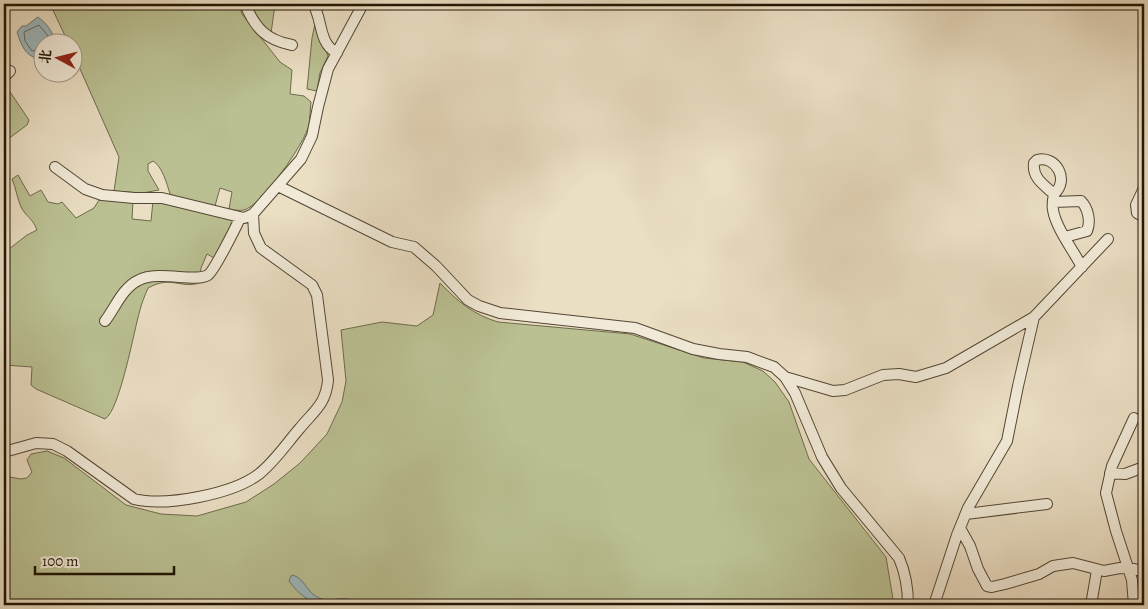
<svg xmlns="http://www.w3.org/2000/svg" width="1148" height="609" viewBox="0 0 1148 609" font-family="Alegreya,'Noto Serif SC',serif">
  <rect width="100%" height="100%" fill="#eadec3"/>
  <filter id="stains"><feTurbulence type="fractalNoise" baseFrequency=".004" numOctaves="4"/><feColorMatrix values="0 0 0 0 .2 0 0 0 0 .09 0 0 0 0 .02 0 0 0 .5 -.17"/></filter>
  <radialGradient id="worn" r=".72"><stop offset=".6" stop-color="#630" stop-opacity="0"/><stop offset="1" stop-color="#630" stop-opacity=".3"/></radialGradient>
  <path fill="#bac092" stroke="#6e6a4b" d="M 50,4 L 239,4 L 242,14 L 280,62 L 292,70 L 290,94 L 304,96 L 311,102 C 310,110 310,118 309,125 C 305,143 261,206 244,210 C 240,211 233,210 229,209 L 232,192 L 220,188 L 215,206 L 174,196 L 170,194 C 167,184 162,166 153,161 L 148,164 L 148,171 L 159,190 L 142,193 L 114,191 L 119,157 L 73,53 L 72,42 L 68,42 Z
    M 249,4 L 275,5 L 271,33 L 263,29 Z
    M 316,19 L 328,56 L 320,73 L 317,91 L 307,89 L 312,38 Z
    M 6,86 L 29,120 L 27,125 L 4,142 L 4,87 Z
    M 18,175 L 30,196 L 41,190 L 48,202 L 58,204 L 62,202 L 76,218 L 94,208 L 99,200 L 133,202 L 132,219 L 151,221 L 153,201 L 235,219 L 216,259 L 207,254 L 201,268 L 199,283 C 181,289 171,275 148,288 C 145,295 142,302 140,310 C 134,330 120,410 105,419 L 36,389 L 31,385 L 32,367 L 4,365 L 4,253 L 27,235 L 37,230 C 32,217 26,217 21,207 C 17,198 16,188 12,179 Z
    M 440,283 C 457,301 474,315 498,322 L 630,334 L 704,358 L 743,362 L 763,371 L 775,382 L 789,402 L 809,459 L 886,557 L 894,605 L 4,605 L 4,476 L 21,479 L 27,478 L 32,472 L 27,460 L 31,454 L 47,451 L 64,458 L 126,505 L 161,514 L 197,516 L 246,502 L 274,484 L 300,463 L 327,434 L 342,402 L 346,381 L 341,330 L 382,322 L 417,326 L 433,315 Z"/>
  <path fill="#9db9be" stroke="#6c7774" d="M 38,17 C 45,22 56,34 53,42 L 42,42 L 42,52 L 38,56 L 33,57 C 23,52 20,41 17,32 L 22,26 L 26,26 Z
    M 293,575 C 305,579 308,594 319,598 C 334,604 343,592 361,605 C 327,605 309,609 289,581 L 291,576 Z"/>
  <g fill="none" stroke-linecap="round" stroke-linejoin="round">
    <path stroke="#606761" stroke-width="1" d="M 42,49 L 32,51 L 25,41 L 24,32 L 39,25 L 49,37 L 49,42"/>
    <g stroke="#544734" stroke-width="12">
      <path id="minor" d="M 245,4 C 255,28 266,40 292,45
        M 313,4 C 323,20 318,43 337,53
        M 4,77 L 10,71
        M 55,167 L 85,189 L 102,195 L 134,198 L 162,198 L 244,218 L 253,214 L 301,159 L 312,136 L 318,107 L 328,69 L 363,4
        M 278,186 L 392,242 L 414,247 L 436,266 L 468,300 L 479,306 L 500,313 L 635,328 L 693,349 L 719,354 L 747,357 L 774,367 L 785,377 L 795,393 L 822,457 L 841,488 L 899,558 C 906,574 908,588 908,605
        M 1144,188 L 1136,205 L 1137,213 L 1144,217
        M 1054,194 C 1044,185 1032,178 1034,163 L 1037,160 C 1056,155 1070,180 1054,194 C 1053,199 1052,205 1053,210 C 1056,228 1073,250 1082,267
        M 1053,202 L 1081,201 C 1088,208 1091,221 1087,231 L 1065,237
        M 105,321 C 115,308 123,287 139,280 C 159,270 196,283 208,275 C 214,271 236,227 240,218
        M 785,377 L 833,391 L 845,390 L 883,375 L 899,374 L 916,377 L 946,368 L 1034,317 L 1108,239
        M 1134,418 L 1112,466 L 1106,493 L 1116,531 L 1132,580 L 1134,605
        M 4,452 L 36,443 L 53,444 L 67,451 L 134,499 C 166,507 233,494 259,474 C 275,461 287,443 300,428 C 314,411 326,404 328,380 L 317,295 L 312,285 L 261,248 L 254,233 L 253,214
        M 1110,473 L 1125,474 L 1144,467
        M 966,514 L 1047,504
        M 960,528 L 970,546 L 978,569 L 987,586 L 992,587 L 1005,584 L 1039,574 L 1053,566 L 1073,563 L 1104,571 L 1120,568 L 1134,569 L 1144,572
        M 934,605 L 957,535 L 968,508 L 1007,441 L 1018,386 L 1034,317
        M 1091,605 L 1097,570"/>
    </g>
    <use href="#minor" stroke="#f1ead8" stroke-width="10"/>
  </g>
  <rect width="1148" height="609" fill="none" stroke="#eadec3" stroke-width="20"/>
  <rect x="5" y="5" width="1138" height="599" fill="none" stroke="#221504" stroke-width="2.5"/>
  <rect x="10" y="10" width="1128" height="589" fill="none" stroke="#221504"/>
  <g transform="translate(58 58) rotate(277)"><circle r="24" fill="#f1ead8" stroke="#9e9583"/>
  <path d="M0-4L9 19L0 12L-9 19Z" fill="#8f2418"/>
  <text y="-8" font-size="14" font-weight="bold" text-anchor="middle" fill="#221504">北</text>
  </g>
  <path d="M35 566v8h139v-8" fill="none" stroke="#221504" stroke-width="2.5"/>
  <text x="42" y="566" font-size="15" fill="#221504" stroke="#f1ead8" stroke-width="4" paint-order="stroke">100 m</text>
  <rect width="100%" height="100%" filter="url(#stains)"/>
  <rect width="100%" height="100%" fill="url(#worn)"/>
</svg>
